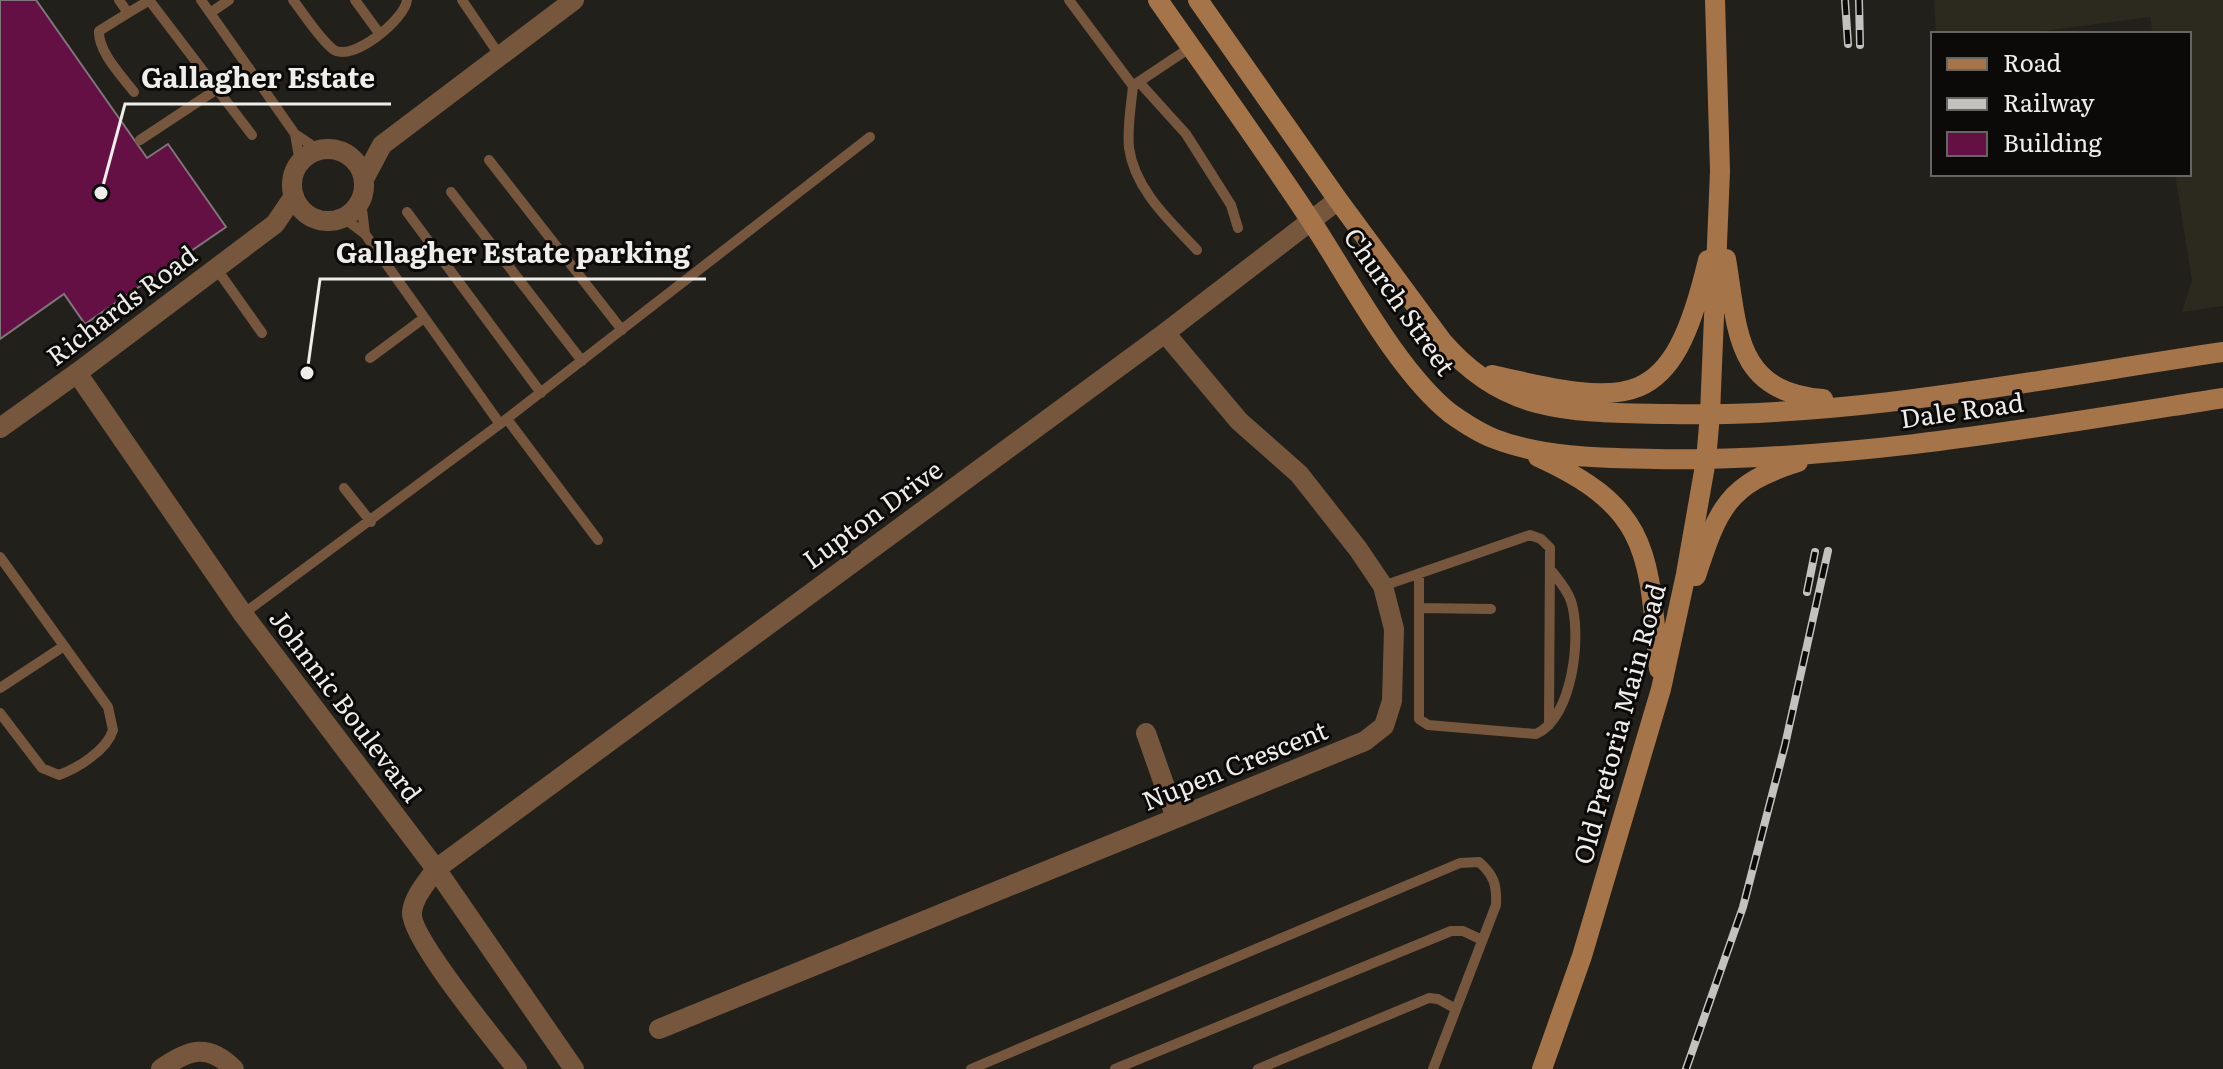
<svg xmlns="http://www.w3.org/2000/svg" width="2223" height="1069" viewBox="0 0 2223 1069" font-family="Literata,serif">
  <rect width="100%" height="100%" fill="#22201b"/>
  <path fill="#2c2a1e" d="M 1934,0 L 2223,0 L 2223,306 L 2182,312 L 2192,280 L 2175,174 L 2189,174 L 2189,34 L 2153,34 L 2150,17 L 2021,34 L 1936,34 Z"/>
  <path fill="#641045" stroke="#7e767a" stroke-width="2" d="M 0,0 L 36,0 L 147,158 L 168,144 L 226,227 L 85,324 L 64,294 L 0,339 Z"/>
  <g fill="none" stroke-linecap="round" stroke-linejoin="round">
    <path stroke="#76563c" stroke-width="10" d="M 119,0 L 128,13 L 150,0
      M 149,0 L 252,135
      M 201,0 L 295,134 L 320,151
      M 293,0 C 304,14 320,40 334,50 C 353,62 405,19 407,0
      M 355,0 L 379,33
      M 462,0 L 500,56
      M 1069,0 L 1133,86 C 1131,106 1127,128 1129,148 C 1135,190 1170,221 1197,250
      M 128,13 L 99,31 C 98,52 122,76 134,92
      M 210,13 L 229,0
      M 1139,82 L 1186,134 L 1231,205 L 1238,228
      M 1134,85 L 1191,47
      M 295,134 L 300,163
      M 140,140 L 249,68
      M 489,160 L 622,330
      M 451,192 L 582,361
      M 361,201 L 365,234
      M 407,212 L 541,393
      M 344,218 L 365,234 L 500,424
      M 216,268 L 262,333
      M 370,358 L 424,318
      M 507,419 L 598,540
      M 344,488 L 371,522
      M 0,557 L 108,707 L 113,730 C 107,750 78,768 59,775 L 42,768 L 0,713
      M 1419,574 L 1419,719 L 1428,725 L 1536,734 C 1573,718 1582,635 1571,601 C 1567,589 1557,578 1550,569
      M 1383,586 L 1530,535 L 1541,539 L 1550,548 L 1549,725
      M 1419,608 L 1491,609
      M 243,614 L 500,424 L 870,137
      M 0,688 L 64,646
      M 971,1069 L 1460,863 L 1479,862 C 1494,875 1497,885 1496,905 L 1433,1069
      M 1115,1069 L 1451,931 L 1463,931 L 1482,940
      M 1258,1069 L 1429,998 L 1438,999 L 1456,1009"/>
    <path stroke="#76563c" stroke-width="20" d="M 77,373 L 243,614 L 436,869 L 574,1069
      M 1146,733 L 1176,818
      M 659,1029 L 1365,741 L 1384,726 L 1392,701 L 1394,629 L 1383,586 L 1358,549 L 1299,474 L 1239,421 L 1165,333
      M 161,1069 C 189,1049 208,1043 234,1069
      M 517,1069 C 498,1044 409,937 412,912 C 414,896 427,882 436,869 L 1165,333 L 1338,200"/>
    <path stroke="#76563c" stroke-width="20" d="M292 185a36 36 0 1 1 72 0a36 36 0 1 1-72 0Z
      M 364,179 L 382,145 L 574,0
      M 0,428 L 77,373 L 275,224 L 294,196"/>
    <path stroke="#a67449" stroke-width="20" d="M 1158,0 C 1211,76 1266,152 1317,230 C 1353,286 1399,372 1450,413 C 1464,423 1479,433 1495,439 C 1544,458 1603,458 1655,459 C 1846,462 2035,428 2223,398
      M 1198,0 L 1338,200 L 1442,341 C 1468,371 1498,393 1537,403 C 1579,414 1626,413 1669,414 C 1855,418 2040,379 2223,352
      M 1726,259 C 1738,329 1734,392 1823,399
      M 1492,375 C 1631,407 1672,413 1708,260
      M 1538,457 C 1653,509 1648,557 1659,669
      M 1696,576 C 1718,509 1727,484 1798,462
      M 1542,1069 L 1582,956 L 1661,689 L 1686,574 L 1706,460 L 1710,414 L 1720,171 L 1715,0"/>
    <g stroke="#c3c2be" stroke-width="8">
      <path id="rail" d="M 1845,0 L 1848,44
        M 1859,0 L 1860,45
        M 1807,592 L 1815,552
        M 1686,1069 L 1743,907 L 1785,745 L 1828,551"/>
    </g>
    <use href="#rail" stroke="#0b0a08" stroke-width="5" stroke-dasharray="15" stroke-linecap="butt"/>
  </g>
  <g text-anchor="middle" stroke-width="6" stroke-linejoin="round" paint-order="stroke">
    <g font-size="26" fill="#eeede9" stroke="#0b0a08">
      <text transform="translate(1399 302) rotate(55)" y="9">Church Street</text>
      <text transform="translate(122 306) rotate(-37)" y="9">Richards Road</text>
      <text transform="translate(1962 411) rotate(-8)" y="9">Dale Road</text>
      <text transform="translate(873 515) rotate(-36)" y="9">Lupton Drive</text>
      <text transform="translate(345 706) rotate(53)" y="9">Johnnic Boulevard</text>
      <text transform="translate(1620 724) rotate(-75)" y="9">Old Pretoria Main Road</text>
      <text transform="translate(1235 766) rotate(-22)" y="9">Nupen Crescent</text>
    </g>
  </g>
  <path fill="none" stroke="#eeede9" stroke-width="3" d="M101 193L125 104H391M307 373L320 279H706"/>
  <g fill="#eeede9" stroke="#0b0a08" stroke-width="3">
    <circle cx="101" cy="193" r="8"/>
    <circle cx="307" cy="373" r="8"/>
  </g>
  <g font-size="28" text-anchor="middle" font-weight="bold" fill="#eeede9" stroke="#0b0a08" stroke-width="6" stroke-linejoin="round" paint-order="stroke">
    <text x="258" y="88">Gallagher Estate</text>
    <text x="513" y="263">Gallagher Estate parking</text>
  </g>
  <rect x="1931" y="32" width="260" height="144" fill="#0b0a08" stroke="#666562" stroke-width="2"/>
  <rect x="1947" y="58" width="40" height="12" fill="#a67449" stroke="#666562" stroke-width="2"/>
  <text x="2003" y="72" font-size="24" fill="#eeede9">Road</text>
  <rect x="1947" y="98" width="40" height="12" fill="#c3c2be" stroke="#666562" stroke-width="2"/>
  <text x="2003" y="112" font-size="24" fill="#eeede9">Railway</text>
  <rect x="1947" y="132" width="40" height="24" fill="#641045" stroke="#666562" stroke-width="2"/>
  <text x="2003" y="152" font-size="24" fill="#eeede9">Building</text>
</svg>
